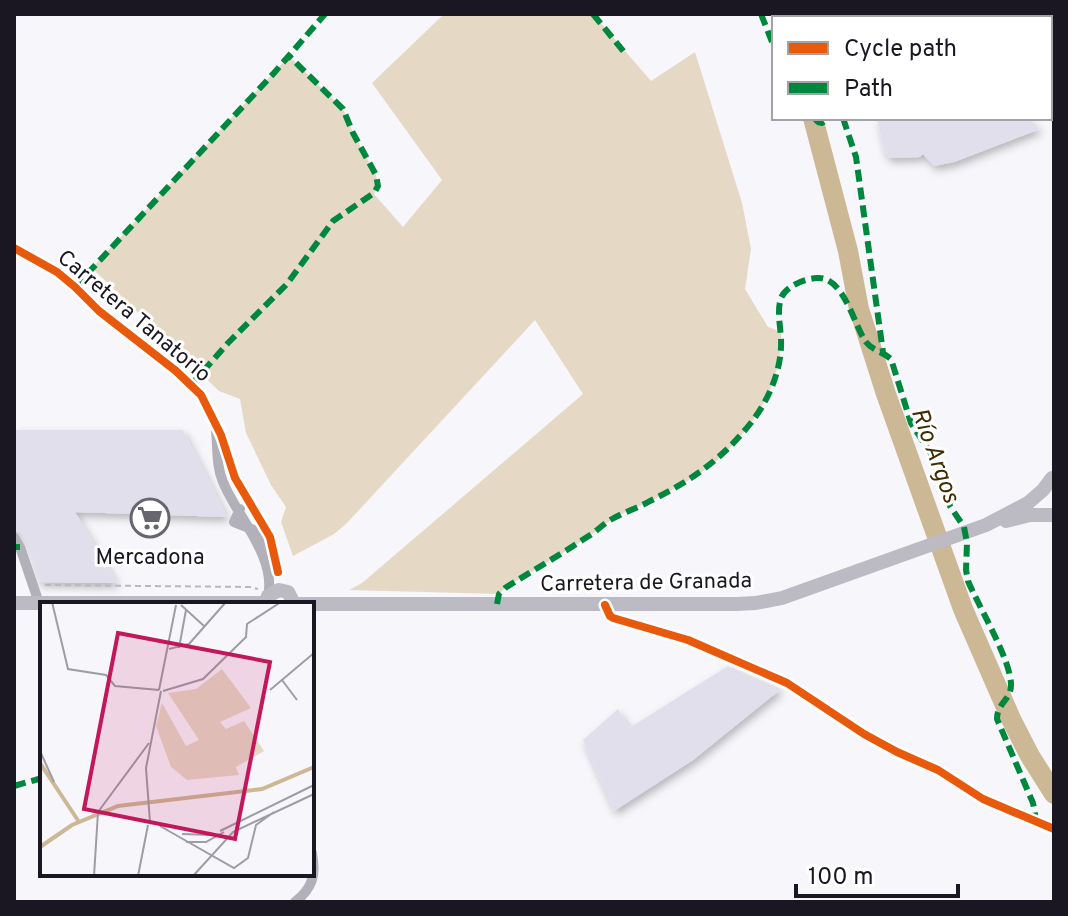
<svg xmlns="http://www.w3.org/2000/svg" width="1068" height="916" viewBox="0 0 1068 916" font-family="Overpass,sans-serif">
  <defs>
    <filter id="shadow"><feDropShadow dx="2.5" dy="4.5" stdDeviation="4" flood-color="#0004"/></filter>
  </defs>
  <rect width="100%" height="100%" fill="#f7f6fb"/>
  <path fill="#e5d9c6" d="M 444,14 L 593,14 L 651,81 L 695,52 L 742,203 L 751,249 L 745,289 L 768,327 L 781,332 C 783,380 757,422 723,455 C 705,473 674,489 651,501 C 639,507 625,511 613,519 C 604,524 597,531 588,537 C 561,555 532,571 505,588 L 499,594 L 349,590 L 362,583 L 583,394 L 535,320 L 347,523 L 334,534 L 293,556 L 281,522 L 286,507 L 271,485 L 246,433 L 240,399 L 219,391 L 92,268 L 289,56 L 343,109 L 353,133 L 376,175 L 378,186 L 374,194 L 403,227 L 442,180 L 372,83 Z"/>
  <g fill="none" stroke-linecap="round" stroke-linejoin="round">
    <path stroke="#ccb895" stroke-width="20" d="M 784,14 L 785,18
      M 813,118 L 848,251 L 859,309 L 886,394 L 963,609 L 1011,719 L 1030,756 L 1054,794"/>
  </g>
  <path fill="#e2dfec" filter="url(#shadow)" d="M 877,118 L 1027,118 L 1040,129 L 954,162 L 934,166 L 923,154 L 919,157 L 889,158 L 884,150 Z
    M 14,430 L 183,430 L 227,517 L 75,512 L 117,583 L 40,582 L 27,543 L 20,532 L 14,529 Z
    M 728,666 L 781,689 L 693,760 L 614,811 L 583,740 L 618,709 L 629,728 Z"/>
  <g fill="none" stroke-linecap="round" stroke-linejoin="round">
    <path stroke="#b9b8be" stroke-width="2" stroke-dasharray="6 4" stroke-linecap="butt" d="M 45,585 L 250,587 L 258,589"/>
    <path stroke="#b2b0b8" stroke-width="10" d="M 954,14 L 957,18
      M 1050,112 L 1054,117
      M 14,248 L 57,272 L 75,287 L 99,311 L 176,371 L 201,395 L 221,435 L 235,478 L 270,537 L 278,572
      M 216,432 C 218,449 216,466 223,482 C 236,515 277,557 268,596
      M 240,509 L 234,522 L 259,532 L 269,551
      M 14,537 L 20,547 L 39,603
      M 605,605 L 610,616 L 613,618 L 688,640 L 787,683 L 864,734 L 897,752 L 938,770 L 983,799 L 1054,829
      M 295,902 C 313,888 316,875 312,853"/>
    <path stroke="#bcbac2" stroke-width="14" d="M 1006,521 L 1030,515 L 1054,515
      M 14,603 L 265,603
      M 265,604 L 268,596 L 279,590 L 288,592 L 294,604
      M 294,604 L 737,604 L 756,603 L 782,598 L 986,525 L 1028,503 L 1043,490 L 1052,478"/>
    <path stroke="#b8b5be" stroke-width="18" d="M 1020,14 L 1024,18
      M 1050,44 L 1054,47"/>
    <path stroke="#bbb8c0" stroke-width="20" d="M 994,14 L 998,18
      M 1050,79 L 1054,84"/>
    <path stroke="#00873e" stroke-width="6" stroke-dasharray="12 6" stroke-linecap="butt" d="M 593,14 L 624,52
      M 761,14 L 774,47
      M 814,118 L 818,122 L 822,123 L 828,118
      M 843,118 L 856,157 L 883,352
      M 75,287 L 274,73 L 325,14
      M 191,385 L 228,343 L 287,284 L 333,221 L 374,193 L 378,186 L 376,175 L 353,133 L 343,109 L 289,56
      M 14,547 L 20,547
      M 497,604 L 499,594 L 505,588 C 532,571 560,555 587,537 C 596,532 603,524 612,519 C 624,512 638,508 650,501 C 691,481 722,459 750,424 C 767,403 780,374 781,347 C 782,331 776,313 781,298 C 786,286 804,279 817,278 C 844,276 854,326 866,342 C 872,350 883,352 891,359 L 911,423 L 937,463 L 950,506 L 964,527 L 967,543 L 966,570 L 968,581 C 979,607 1011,660 1011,685 C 1011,700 997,703 997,719 L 1033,803 L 1036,820
      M 14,786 L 42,778"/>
    <g stroke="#fff" stroke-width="13">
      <path id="cycleway" d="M 14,248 L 57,272 L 75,287 L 99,311 L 176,371 L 201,395 L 221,435 L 235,478 L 270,537 L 278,572
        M 605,605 L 610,616 L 613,618 L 688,640 L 787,683 L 864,734 L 897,752 L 938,770 L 983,799 L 1054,829"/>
    </g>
    <use href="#cycleway" stroke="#e8590c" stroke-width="8"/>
  </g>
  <defs>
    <g id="supermarket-ring" transform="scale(2)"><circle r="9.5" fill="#fff" stroke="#67656e" stroke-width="1.5"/><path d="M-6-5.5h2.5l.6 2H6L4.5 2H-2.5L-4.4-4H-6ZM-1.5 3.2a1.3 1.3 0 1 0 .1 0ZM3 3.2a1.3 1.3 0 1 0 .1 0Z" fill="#67656e"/></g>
  </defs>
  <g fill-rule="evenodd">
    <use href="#supermarket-ring" x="150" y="518"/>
  </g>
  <g text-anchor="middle" stroke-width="6" stroke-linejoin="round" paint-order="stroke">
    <g font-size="22" fill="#1a1722" stroke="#fff">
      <text transform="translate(135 315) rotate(40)" y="8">Carretera Tanatorio</text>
      <text transform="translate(646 581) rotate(-1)" y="8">Carretera de Granada</text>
    </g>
    <g font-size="22" fill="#1a1722" stroke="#fff">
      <text x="150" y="564">Mercadona</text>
    </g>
    <g font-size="24" font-style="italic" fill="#3f2c00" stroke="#fff">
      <text transform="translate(936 455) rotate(70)" y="8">Río Argos</text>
    </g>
  </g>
  <g transform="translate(40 602)">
    <rect width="274" height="274" fill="#f7f6fb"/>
    <path d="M 182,67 L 211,106 L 180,120 L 186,127 L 204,119 L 224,149 L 196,165 L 199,173 L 147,178 L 131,165 L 116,124 L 122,101 L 146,144 L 159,138 L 128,91 L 156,87 Z" fill="#e5d9c6"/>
    <path fill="none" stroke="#ccb895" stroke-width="4" d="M 0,161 L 39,220M 0,245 L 32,223 L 78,204 L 222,187 L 274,165"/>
    <path fill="none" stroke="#9f9da4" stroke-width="2" d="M 12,0 L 28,67 L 66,73 L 75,84 L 119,88M 141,3 L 164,24M 139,46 L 146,8M 129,47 L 149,42 L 186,0M 242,78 L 257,98M 119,88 L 136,3M 230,88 L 274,51M 123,89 L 163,77 L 206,35 L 207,22 L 241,0M 0,149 L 14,180M 110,220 L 106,166 L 121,89M 120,224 L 194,266 L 208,256 L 216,223 L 234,210M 180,229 L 274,183M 142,232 L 171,233M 146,240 L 166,240 L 184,230M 54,274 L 58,210 L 109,141M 98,274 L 108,223M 153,274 L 193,230 L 274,192"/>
    <path fill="#c2185b" fill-opacity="0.15" stroke="#c2185b" stroke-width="4" d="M 78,31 L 230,60 L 195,237 L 44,207 Z"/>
    <rect width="274" height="274" fill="none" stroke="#1a1722" stroke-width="4"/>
  </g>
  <rect width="1068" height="916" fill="none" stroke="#1a1722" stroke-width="32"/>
  <rect x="772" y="16" width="280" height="104" fill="#ffffff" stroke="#a3a2a7" stroke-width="2"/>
  <rect x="788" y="42" width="40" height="12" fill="#e8590c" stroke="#a3a2a7" stroke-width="2"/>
  <text x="844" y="56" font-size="24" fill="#1a1722">Cycle path</text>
  <rect x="788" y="82" width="40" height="12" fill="#00873e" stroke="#a3a2a7" stroke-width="2"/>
  <text x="844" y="96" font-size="24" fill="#1a1722">Path</text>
  <path d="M796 884v12h162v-12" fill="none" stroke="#1a1722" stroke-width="4"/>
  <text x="808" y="884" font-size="24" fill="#1a1722" stroke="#ffffff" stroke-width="6" paint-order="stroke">100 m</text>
</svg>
